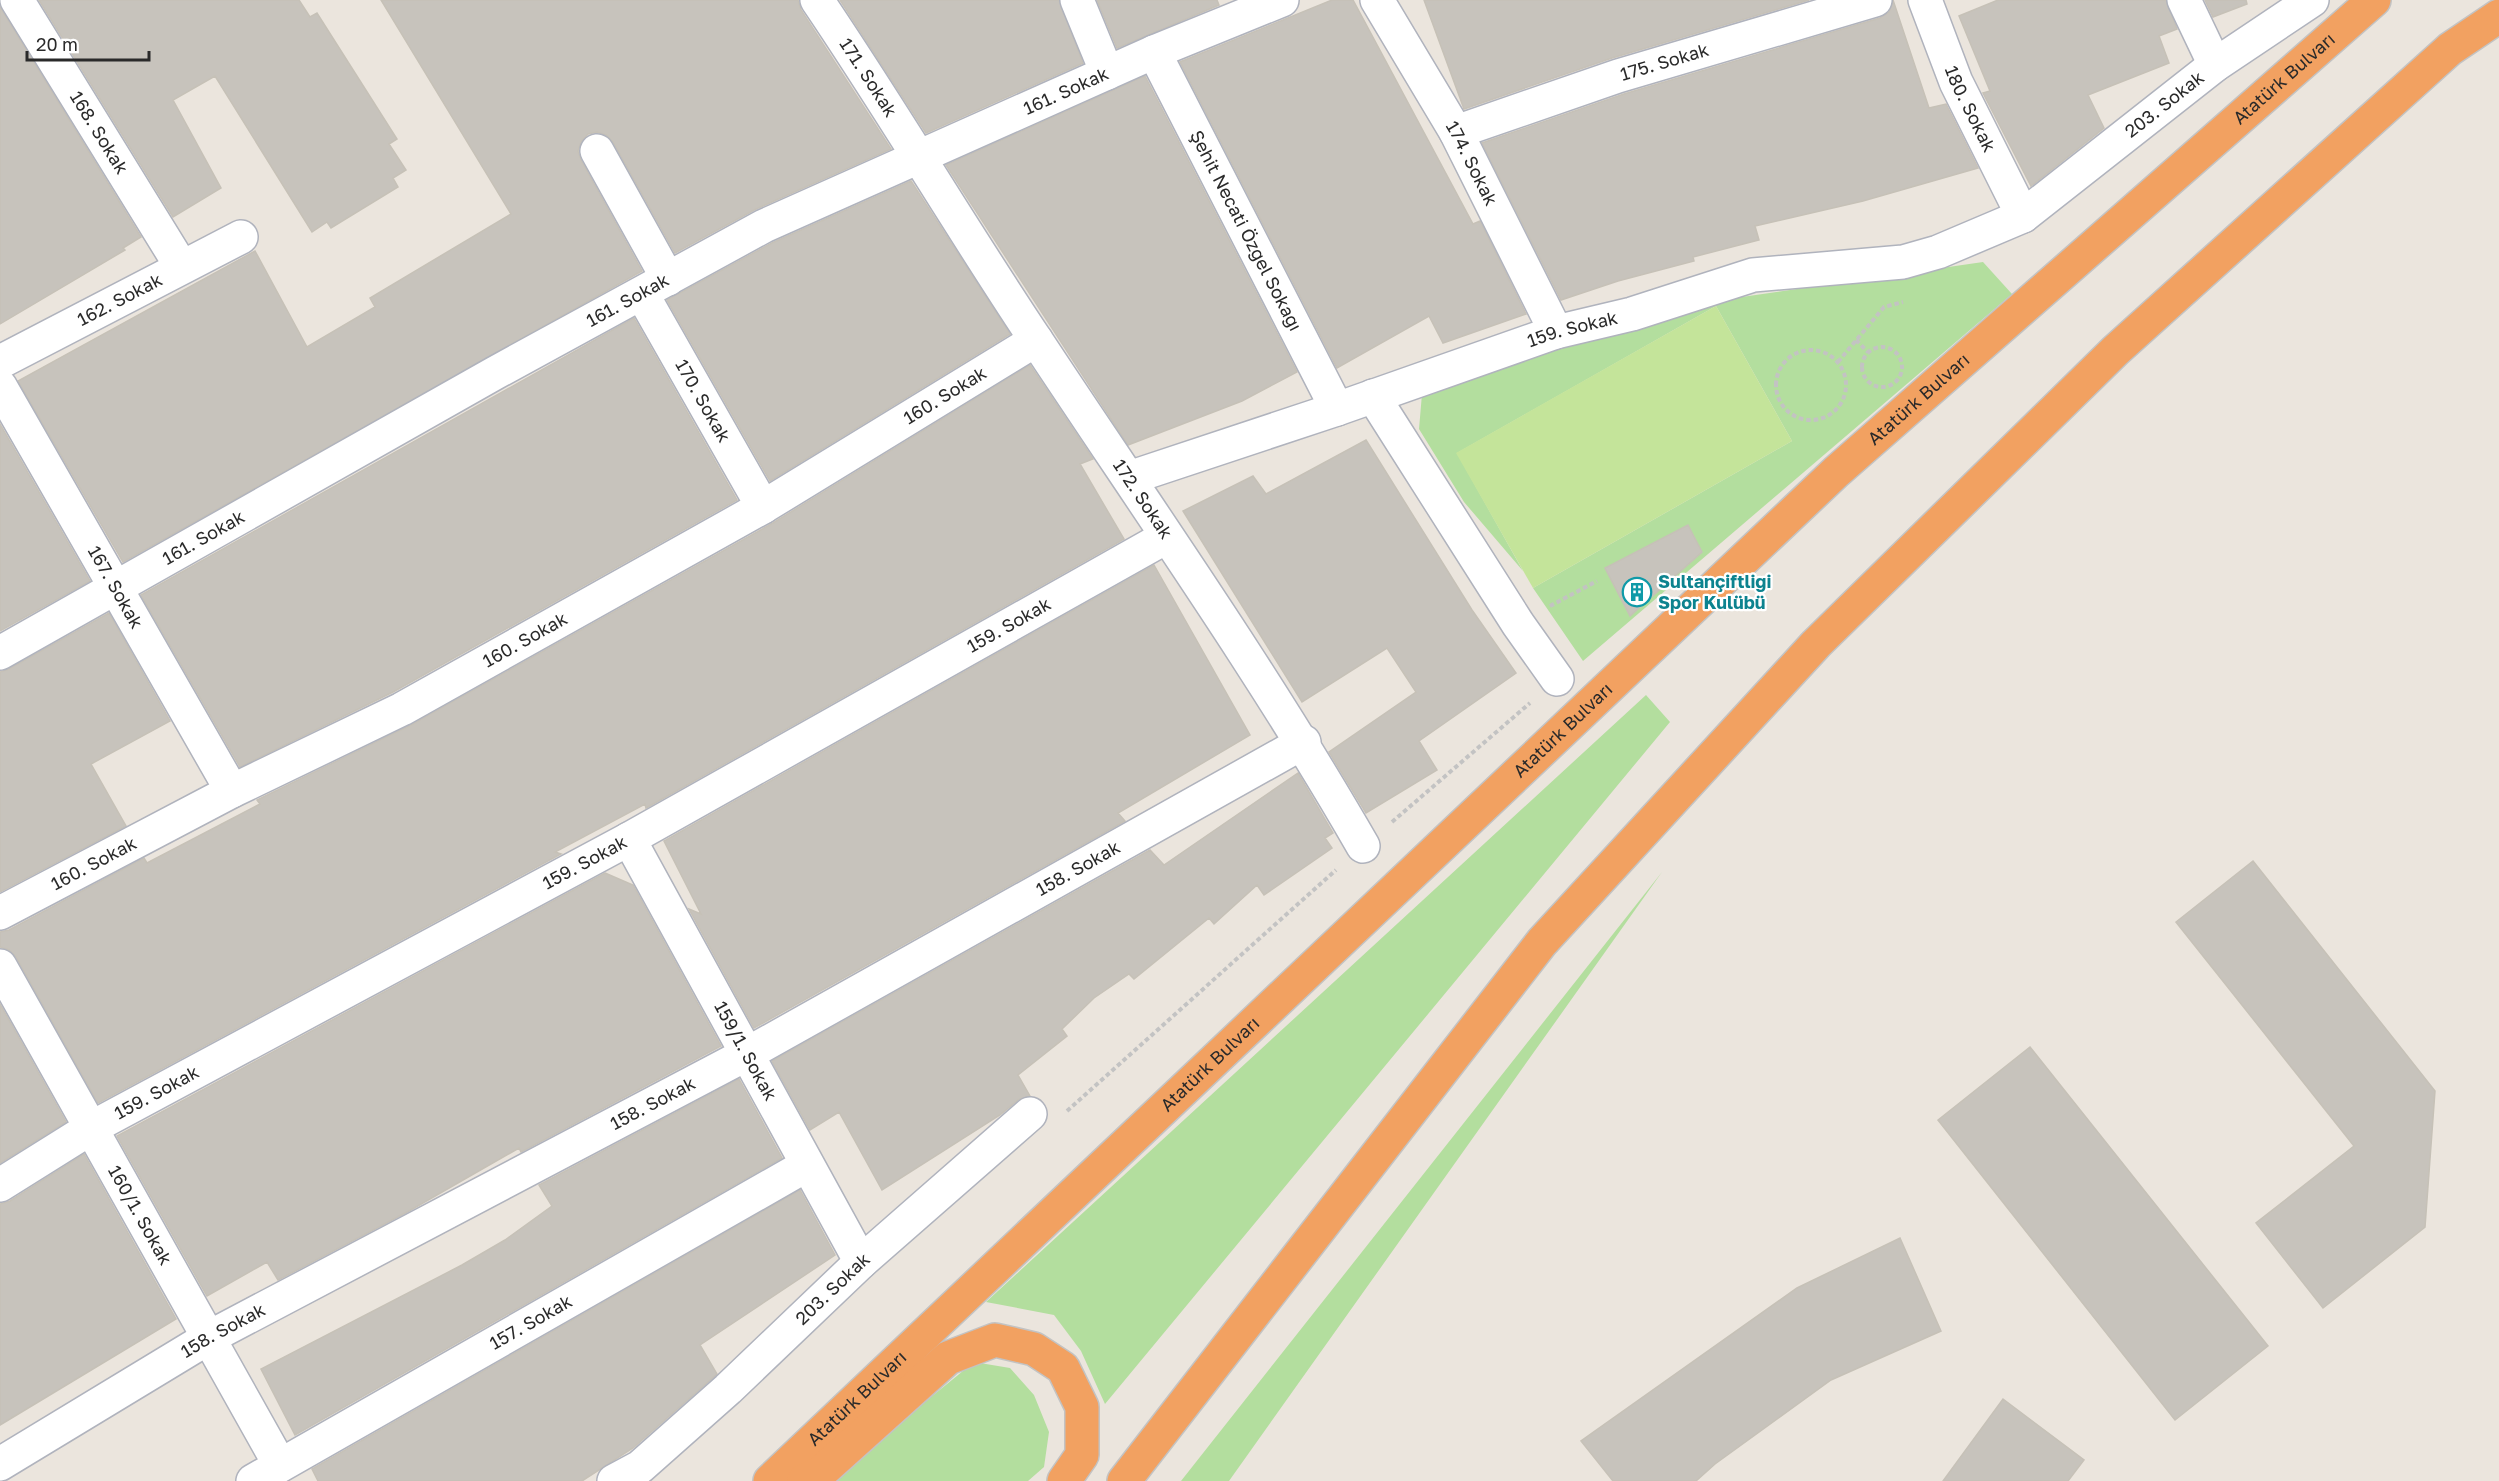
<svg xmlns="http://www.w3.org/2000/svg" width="2499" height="1481" viewBox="0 0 2499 1481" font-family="'Golos Text',sans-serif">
  <rect width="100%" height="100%" fill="#ebe5dd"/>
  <path fill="#b3de9e" d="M 1983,262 L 2012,294 L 1583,661 L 1533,588 L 1792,441 L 1716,306 L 1457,453 L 1523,571 L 1464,502 L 1419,429 L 1422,394 L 1567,345 L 1721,300 Z
    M 1646,695 L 1670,722 L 1105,1404 L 1081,1351 L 1054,1315 L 986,1302 Z
    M 1662,872 L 1229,1481 L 1181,1481 Z
    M 974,1362 L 1010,1368 L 1034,1395 L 1049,1432 L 1044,1467 L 1028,1481 L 828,1481 Z"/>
  <path fill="#c4e49a" d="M 1716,306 L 1792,441 L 1533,588 L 1456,453 Z"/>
  <path fill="#c7c3bc" stroke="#c6c1b7" stroke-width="1.5" d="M 39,0 L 299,0 L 310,17 L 317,13 L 397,139 L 389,144 L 406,170 L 393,178 L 398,187 L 331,228 L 327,222 L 312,232 L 215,76 L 173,100 L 221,188 L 173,217 Z
    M 381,0 L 798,0 L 801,10 L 891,149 L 756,209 L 675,253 L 613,142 L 606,135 L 597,132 L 588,134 L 581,142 L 578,151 L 581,160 L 642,271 L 123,562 L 18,381 L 255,251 L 307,347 L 375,307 L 370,298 L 511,214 Z
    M 840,0 L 1059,0 L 1083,63 L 926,133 Z
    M 1097,0 L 1217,0 L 1219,5 L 1117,48 Z
    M 1332,0 L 1353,0 L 1473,224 L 1480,221 L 1526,314 L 1443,343 L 1429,316 L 1337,368 L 1180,62 Z
    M 1424,0 L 1809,0 L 1612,58 L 1464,109 Z
    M 1893,0 L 1929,108 L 1946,104 L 1978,168 L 1863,201 L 1755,226 L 1759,240 L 1693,257 L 1694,261 L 1618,281 L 1561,300 L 1482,143 L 1624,94 L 1880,18 L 1889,12 Z
    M 1998,0 L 2166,0 L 2177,29 L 2159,36 L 2169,63 L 2088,95 L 2104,128 L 2031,186 L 1983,93 L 1990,91 L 1959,16 Z
    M 2205,0 L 2246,0 L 2247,4 L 2213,17 Z
    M 0,7 L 141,237 L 123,248 L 125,250 L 0,324 Z
    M 1145,76 L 1297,372 L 1242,401 L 1128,445 L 946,165 Z
    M 911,181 L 1010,334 L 770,481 L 667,300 L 772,243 Z
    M 634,318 L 737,500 L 393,692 L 240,767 L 141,595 Z
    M 1030,365 L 1093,459 L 1080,464 L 1124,539 L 646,808 L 645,804 L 555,852 L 561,854 L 98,1103 L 16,957 L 9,950 L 0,947 L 0,932 L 9,930 L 144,858 L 147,863 L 260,804 L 257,800 L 411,725 L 773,523 Z
    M 0,424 L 90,581 L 0,631 Z
    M 1366,440 L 1472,610 L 1516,673 L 1419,741 L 1437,770 L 1366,813 L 1329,752 L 1416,692 L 1387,648 L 1302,702 L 1183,511 L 1253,476 L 1266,494 Z
    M 1688,525 L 1702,552 L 1630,616 L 1605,568 Z
    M 1154,565 L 1250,735 L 1118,813 L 1125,821 L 754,1028 L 689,909 L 701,914 L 664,841 Z
    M 109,613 L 170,721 L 91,764 L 126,826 L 0,892 L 0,672 L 9,669 Z
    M 1298,773 L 1333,833 L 1325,838 L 1332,848 L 1264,895 L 1257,885 L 1214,924 L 1209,918 L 1134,979 L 1129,974 L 1094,998 L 1062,1029 L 1067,1036 L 1018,1075 L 1030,1096 L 1018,1100 L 1000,1115 L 882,1190 L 839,1112 L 810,1130 L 772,1061 L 1150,850 L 1164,865 Z
    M 2253,861 L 2435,1091 L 2425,1227 L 2323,1308 L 2256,1223 L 2354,1146 L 2176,922 Z
    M 605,873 L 633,885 L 721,1046 L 521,1152 L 519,1148 L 409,1211 L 278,1280 L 267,1262 L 207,1296 L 117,1136 Z
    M 0,1004 L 66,1122 L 0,1163 Z
    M 2030,1047 L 2268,1346 L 2175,1420 L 1938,1120 Z
    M 739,1079 L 782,1158 L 295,1435 L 261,1369 L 462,1265 L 505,1240 L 552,1206 L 539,1185 Z
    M 84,1154 L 176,1319 L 0,1425 L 0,1204 L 10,1201 Z
    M 800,1190 L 835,1255 L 700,1345 L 717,1374 L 633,1448 L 582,1481 L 318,1481 L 312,1469 Z
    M 1900,1238 L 1941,1331 L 1831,1380 L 1715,1464 L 1696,1481 L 1613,1481 L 1581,1441 L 1797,1288 Z
    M 2003,1399 L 2084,1460 L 2068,1481 L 1943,1481 Z"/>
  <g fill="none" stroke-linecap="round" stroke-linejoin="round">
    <g stroke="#b0b3bd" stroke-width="36">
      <g id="minor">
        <path id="s1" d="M 17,0 L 181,266"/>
        <path id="s2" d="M 817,0 C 893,112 961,228 1036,340 C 1147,508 1263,672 1363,846"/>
        <path d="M 1077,0 L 1107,73"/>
        <path id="s3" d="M 1377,0 L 1456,132 L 1556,332"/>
        <path id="s4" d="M 1925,0 L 1956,82 L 2023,216"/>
        <path d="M 2184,0 L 2215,65"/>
        <path id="s5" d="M 1154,52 L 1337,409"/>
        <path id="s6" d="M 1456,132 L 1618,76 L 1875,0"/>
        <path d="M 597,151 L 668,279"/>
        <path id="s7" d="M 642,294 L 763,507"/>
        <path id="s8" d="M 0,362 L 241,237"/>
        <path id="s9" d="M 0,386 L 232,791"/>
        <path d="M 1373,396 L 1518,624 L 1557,679"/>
        <path id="s10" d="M 1129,478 L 1337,409 L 1556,332 L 1632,314 L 1753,275 L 1903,262 L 1938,252 L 2023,216 L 2215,65 L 2312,0"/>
        <path id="s11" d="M 0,653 L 495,373 L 764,226 L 1154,52 L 1282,0"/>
        <path id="s12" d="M 629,839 L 861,1262"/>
        <path id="s13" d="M 0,913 L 232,791 L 402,709 L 763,507 L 1036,340"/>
        <path id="s14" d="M 0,966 L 280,1465"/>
        <path id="s15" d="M 0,1185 L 91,1128 L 629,839 L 1166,537"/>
        <path id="s16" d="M 0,1464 L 208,1338 L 747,1054 L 1304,742"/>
        <path id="s17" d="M 253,1481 L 807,1165"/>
        <path id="s18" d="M 614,1481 L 640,1467 L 728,1389 L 861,1262 L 1030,1114"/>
      </g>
    </g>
    <g stroke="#c3c3c3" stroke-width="36">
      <g id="highway">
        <path id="s19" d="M 770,1481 L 1836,472 L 2374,0"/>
        <path d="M 804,1481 L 820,1473 L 948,1358 L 995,1340 L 1034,1349 L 1063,1368 L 1082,1407 L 1082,1455 L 1064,1481"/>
        <path d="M 1124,1481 L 1542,942 L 1816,644 L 2115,351 L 2450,49 L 2499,16"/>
      </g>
    </g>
    <path stroke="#c3c3c3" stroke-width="4" stroke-dasharray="4.5 3" stroke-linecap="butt" d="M 1856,340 L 1868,352
      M1862 367a20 20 0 1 1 40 0a20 20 0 1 1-40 0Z
      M1776 385a35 35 0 1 1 70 0a35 35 0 1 1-70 0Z
      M 1838,362 L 1884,307 L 1903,302
      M 1550,606 L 1597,581
      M 1392,822 L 1530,703
      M 1067,1111 L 1336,870"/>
    <use href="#minor" stroke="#fff" stroke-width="33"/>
    <use href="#highway" stroke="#f2a161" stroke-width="33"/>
  </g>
  <defs>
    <g id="building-ring" transform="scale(1.5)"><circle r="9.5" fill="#fff" stroke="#0f9aa8" stroke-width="1.5"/><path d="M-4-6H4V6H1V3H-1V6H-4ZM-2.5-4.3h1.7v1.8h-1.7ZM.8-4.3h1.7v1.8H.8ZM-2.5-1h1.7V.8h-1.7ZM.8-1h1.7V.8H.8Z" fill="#0f9aa8"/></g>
  </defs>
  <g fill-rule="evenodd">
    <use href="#building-ring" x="1637" y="592"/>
  </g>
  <g text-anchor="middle" stroke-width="4.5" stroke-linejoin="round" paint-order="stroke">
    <g font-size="18" fill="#2a2a2a" stroke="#fff">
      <text dy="6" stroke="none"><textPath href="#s6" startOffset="220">175. Sokak</textPath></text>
      <text dy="6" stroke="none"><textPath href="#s2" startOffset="93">171. Sokak</textPath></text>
      <text dy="6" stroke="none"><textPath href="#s19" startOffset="2064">Atatürk Bulvarı</textPath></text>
      <text dy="6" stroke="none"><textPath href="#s11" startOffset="1206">161. Sokak</textPath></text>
      <text dy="6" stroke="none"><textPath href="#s10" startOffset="1116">203. Sokak</textPath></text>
      <text dy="6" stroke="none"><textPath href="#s4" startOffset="118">180. Sokak</textPath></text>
      <text dy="6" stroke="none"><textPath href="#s1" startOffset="156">168. Sokak</textPath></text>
      <text dy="6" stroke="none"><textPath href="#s3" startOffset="189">174. Sokak</textPath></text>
      <text dy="6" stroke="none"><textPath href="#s5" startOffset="201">Şehit Necati Özgel Sokağı</textPath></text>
      <text dy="6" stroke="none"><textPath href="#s8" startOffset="135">162. Sokak</textPath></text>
      <text dy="6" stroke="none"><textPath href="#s11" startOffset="720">161. Sokak</textPath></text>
      <text dy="6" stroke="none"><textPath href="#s10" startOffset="468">159. Sokak</textPath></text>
      <text dy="6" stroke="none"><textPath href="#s13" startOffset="1078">160. Sokak</textPath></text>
      <text dy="6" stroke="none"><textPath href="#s19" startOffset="1578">Atatürk Bulvarı</textPath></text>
      <text dy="6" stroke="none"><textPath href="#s7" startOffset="123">170. Sokak</textPath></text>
      <text dy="6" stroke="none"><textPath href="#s2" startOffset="596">172. Sokak</textPath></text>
      <text dy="6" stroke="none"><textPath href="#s11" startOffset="234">161. Sokak</textPath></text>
      <text dy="6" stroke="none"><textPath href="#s9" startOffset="232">167. Sokak</textPath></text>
      <text dy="6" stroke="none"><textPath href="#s15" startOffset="1154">159. Sokak</textPath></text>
      <text dy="6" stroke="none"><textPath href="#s13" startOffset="592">160. Sokak</textPath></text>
      <text dy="6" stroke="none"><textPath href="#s19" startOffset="1092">Atatürk Bulvarı</textPath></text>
      <text dy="6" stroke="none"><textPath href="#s13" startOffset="106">160. Sokak</textPath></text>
      <text dy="6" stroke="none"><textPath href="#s15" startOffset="668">159. Sokak</textPath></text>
      <text dy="6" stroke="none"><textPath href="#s16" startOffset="1232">158. Sokak</textPath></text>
      <text dy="6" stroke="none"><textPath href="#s12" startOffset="242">159/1. Sokak</textPath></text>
      <text dy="6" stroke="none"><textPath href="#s19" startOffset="606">Atatürk Bulvarı</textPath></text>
      <text dy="6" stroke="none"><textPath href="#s15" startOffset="182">159. Sokak</textPath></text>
      <text dy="6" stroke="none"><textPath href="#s16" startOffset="746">158. Sokak</textPath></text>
      <text dy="6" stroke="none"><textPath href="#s14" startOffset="286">160/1. Sokak</textPath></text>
      <text dy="6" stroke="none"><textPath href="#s18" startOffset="292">203. Sokak</textPath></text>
      <text dy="6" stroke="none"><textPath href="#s17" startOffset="320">157. Sokak</textPath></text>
      <text dy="6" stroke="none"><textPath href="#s16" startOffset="260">158. Sokak</textPath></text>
      <text dy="6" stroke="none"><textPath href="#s19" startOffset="120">Atatürk Bulvarı</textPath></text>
    </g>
    <g font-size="18" font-weight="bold" fill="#0d838f" stroke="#fff" text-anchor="start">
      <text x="1658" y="588">Sultançiftliği<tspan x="1658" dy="21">Spor Kulübü</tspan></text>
    </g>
  </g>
  <path d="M27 51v9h122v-9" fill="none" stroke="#2a2a2a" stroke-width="3"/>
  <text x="36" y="51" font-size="18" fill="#2a2a2a" stroke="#ffffff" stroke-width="4.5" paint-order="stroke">20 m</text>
</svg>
